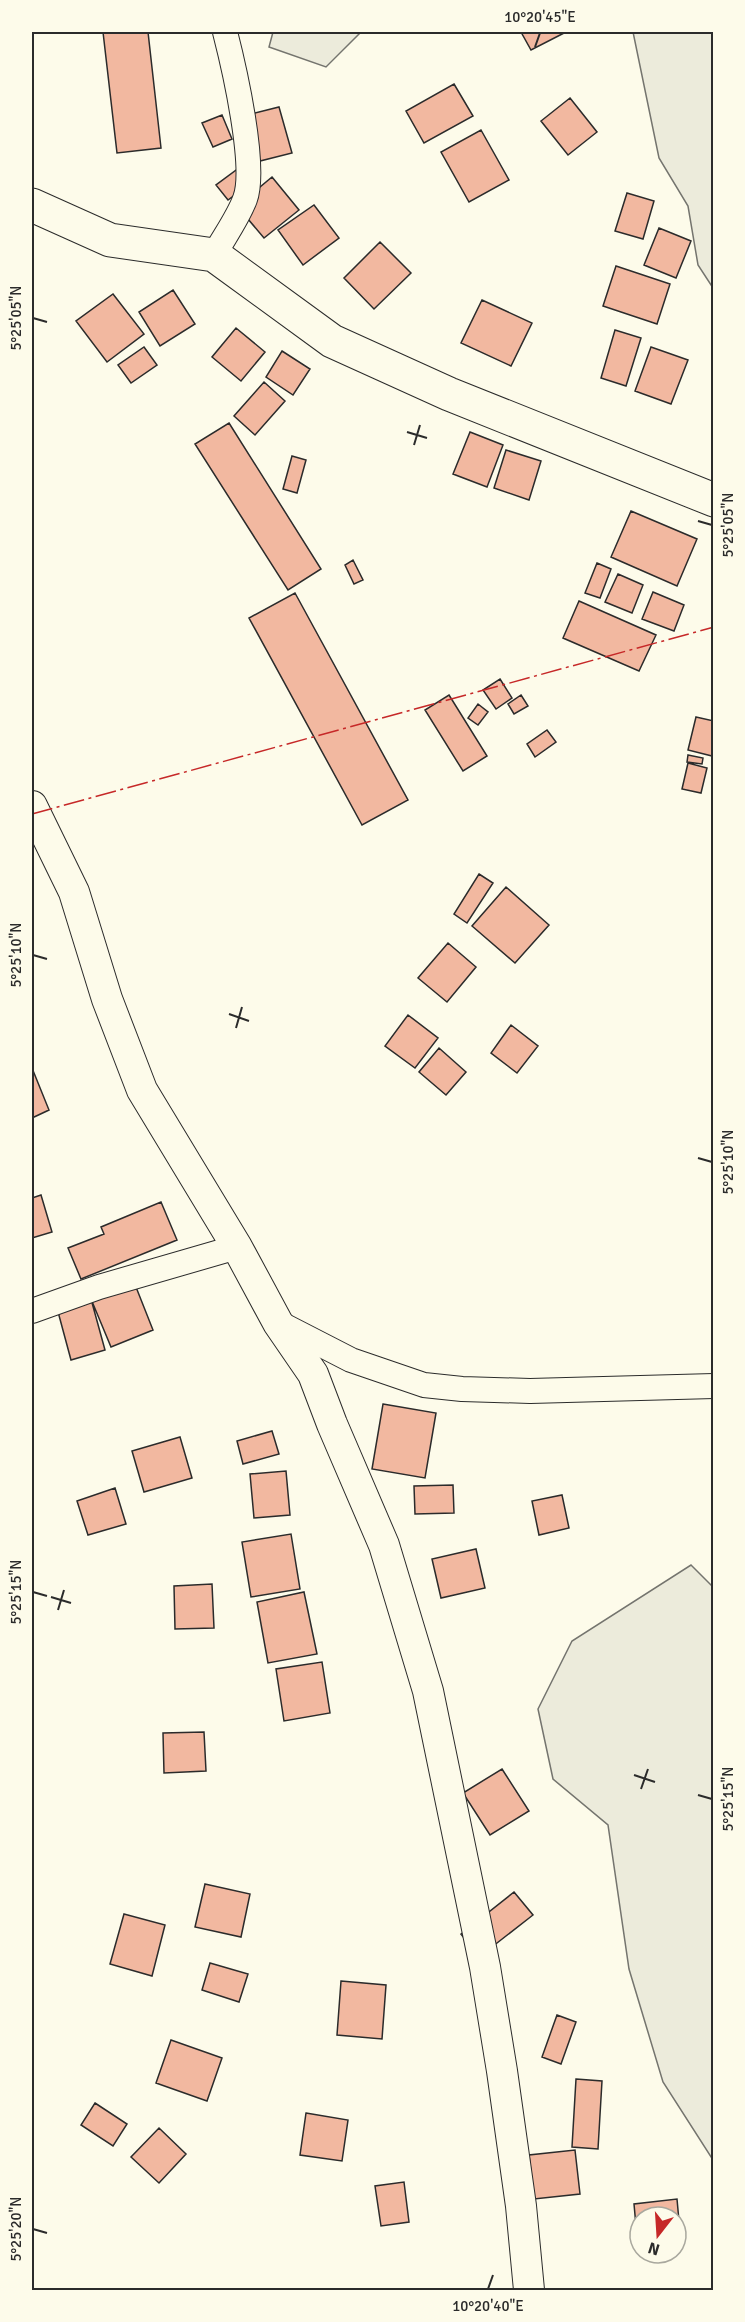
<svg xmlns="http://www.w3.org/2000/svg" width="745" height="2322" viewBox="0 0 745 2322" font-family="Signika,sans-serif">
  <rect width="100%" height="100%" fill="#fdfbea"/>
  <path fill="#ecebdb" stroke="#74746e" stroke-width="1.5" d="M 273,32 L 361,32 L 326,67 L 269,47 Z
    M 633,32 L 713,32 L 713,288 L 698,265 L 688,206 L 659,158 Z
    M 691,1565 L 714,1588 L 713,2160 L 663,2082 L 629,1969 L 608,1825 L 553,1779 L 538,1709 L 572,1641 Z"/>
  <path fill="#f2b8a0" stroke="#2b2b2b" stroke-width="1.5" d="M 103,32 L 148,32 L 161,148 L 117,153 Z
    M 521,32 L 566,32 L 531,50 Z
    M 454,84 L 473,116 L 424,143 L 406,111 Z
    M 570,98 L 597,132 L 568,155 L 541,121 Z
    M 279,107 L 292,153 L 260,161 L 247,115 Z
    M 222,115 L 232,139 L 213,147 L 202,123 Z
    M 481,130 L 509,180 L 469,202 L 441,152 Z
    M 247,162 L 259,177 L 228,200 L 216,185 Z
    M 272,177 L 299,210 L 264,238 L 237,206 Z
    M 627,193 L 654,201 L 643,239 L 615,231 Z
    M 314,205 L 339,238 L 303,265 L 278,230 Z
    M 659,228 L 691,241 L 676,278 L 644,265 Z
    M 380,242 L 411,273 L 374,309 L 344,278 Z
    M 616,266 L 670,284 L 657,324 L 603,306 Z
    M 173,290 L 195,324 L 160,346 L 139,312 Z
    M 113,294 L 144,334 L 107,362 L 76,321 Z
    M 482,300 L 532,323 L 511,366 L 461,343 Z
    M 236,328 L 265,352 L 241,381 L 212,357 Z
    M 615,330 L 641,338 L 626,386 L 601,378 Z
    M 144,347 L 157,365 L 131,383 L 118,365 Z
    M 651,347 L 688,360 L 671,404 L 635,391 Z
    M 282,351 L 310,369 L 293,395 L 266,377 Z
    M 264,382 L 285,401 L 255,435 L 234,416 Z
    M 229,423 L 321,569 L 288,590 L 195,444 Z
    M 470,432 L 503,445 L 487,487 L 453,474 Z
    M 506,450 L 541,461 L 529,500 L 494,488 Z
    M 292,456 L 306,460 L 297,493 L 283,489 Z
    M 631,511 L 697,539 L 677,586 L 611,557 Z
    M 353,560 L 363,580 L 354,584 L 345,565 Z
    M 597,563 L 611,569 L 600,598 L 585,593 Z
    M 618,574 L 643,585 L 632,613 L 605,602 Z
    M 653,592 L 684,605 L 674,631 L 642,619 Z
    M 295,593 L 408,800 L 362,825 L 249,618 Z
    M 579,601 L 656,635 L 639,671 L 563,638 Z
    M 500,679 L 512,698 L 496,709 L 483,690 Z
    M 449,695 L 487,756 L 463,771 L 425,710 Z
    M 521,695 L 528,706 L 514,714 L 508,704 Z
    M 478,704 L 488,712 L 478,725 L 468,718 Z
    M 696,717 L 714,721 L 712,756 L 688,750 Z
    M 547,730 L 556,742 L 535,757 L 527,744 Z
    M 688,755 L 703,758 L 702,764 L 687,762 Z
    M 688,763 L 707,768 L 701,793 L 682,789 Z
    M 479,874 L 493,883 L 467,923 L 454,914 Z
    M 506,887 L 549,925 L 515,963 L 472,926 Z
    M 448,943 L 476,967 L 447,1002 L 418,978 Z
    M 408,1015 L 438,1038 L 415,1068 L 385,1046 Z
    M 511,1025 L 538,1046 L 517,1073 L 491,1053 Z
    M 439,1048 L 466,1072 L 446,1095 L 419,1072 Z
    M 32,1068 L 49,1110 L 32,1118 Z
    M 41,1195 L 52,1232 L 32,1238 L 32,1198 Z
    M 161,1202 L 177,1240 L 81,1279 L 68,1248 L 104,1234 L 101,1227 Z
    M 134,1282 L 153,1330 L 111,1347 L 91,1299 Z
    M 91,1299 L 105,1350 L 71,1360 L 57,1308 Z
    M 383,1404 L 436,1413 L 425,1478 L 372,1469 Z
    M 272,1431 L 279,1454 L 243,1464 L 237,1441 Z
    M 180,1437 L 192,1478 L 144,1492 L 132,1451 Z
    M 286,1471 L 290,1515 L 254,1518 L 250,1474 Z
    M 453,1485 L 454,1513 L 415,1514 L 414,1486 Z
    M 115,1488 L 126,1524 L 88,1535 L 77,1501 Z
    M 562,1495 L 569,1528 L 539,1535 L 532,1501 Z
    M 291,1534 L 300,1589 L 251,1597 L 242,1542 Z
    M 476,1549 L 485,1588 L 441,1598 L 432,1559 Z
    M 212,1584 L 214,1628 L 175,1629 L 174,1586 Z
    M 304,1592 L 317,1654 L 268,1663 L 257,1602 Z
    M 322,1662 L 330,1713 L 284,1721 L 276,1669 Z
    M 204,1732 L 206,1771 L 164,1773 L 163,1733 Z
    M 502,1769 L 529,1811 L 490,1835 L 463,1793 Z
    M 205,1884 L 250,1894 L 241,1937 L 195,1927 Z
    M 514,1892 L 533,1915 L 479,1957 L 461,1934 Z
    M 124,1914 L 165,1925 L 152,1976 L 110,1964 Z
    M 210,1963 L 248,1974 L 239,2002 L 202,1990 Z
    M 341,1981 L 386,1985 L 382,2039 L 337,2035 Z
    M 557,2015 L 576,2022 L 561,2064 L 542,2057 Z
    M 171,2040 L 222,2058 L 207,2101 L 156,2083 Z
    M 576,2079 L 602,2081 L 598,2149 L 572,2147 Z
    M 95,2103 L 127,2124 L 113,2146 L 81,2125 Z
    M 306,2113 L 348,2120 L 342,2161 L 300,2155 Z
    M 159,2128 L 186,2154 L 159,2183 L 131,2157 Z
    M 575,2150 L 580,2194 L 534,2199 L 529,2155 Z
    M 404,2182 L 409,2222 L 381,2226 L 375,2186 Z
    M 677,2199 L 680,2232 L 676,2233 L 676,2217 L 640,2217 L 640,2236 L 637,2237 L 634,2204 Z"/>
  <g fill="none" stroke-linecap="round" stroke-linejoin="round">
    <g stroke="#2b2b2b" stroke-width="26">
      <path id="minor" d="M 214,255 C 224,237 238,218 245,199 C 257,167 234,67 225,32
        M 32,1311 L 99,1287 L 237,1247
        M 279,1323 L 351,1360 L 424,1385 L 462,1389 L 530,1391 L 714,1386"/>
    </g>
    <g stroke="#2b2b2b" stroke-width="32">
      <path id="tertiary" d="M 32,806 L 74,892 L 107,999 L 142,1090 L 237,1247 L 278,1323 L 313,1374 L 332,1424 L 384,1545 L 428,1691 L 485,1967 L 502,2071 L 521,2206 L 529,2290"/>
    </g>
    <g stroke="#2b2b2b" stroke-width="35">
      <path id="secondary" d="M 32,205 L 110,240 L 214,255 L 332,341 L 449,394 L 714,500"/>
    </g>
    <use href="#minor" stroke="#fdfbea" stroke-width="24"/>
    <use href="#tertiary" stroke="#fdfbea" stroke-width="30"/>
    <use href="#secondary" stroke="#fdfbea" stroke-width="33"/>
    <path stroke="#c62828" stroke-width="1.5" stroke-dasharray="21 4.5 3 4.5" stroke-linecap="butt" d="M 32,814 L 714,627"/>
  </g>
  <path fill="none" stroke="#2b2b2b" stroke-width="2" d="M 535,47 L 540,33M 33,318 L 47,322M 407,432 L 427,438M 414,445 L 420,425M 698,521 L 712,525M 33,955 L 47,959M 229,1014 L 249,1021M 236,1028 L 242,1007M 698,1158 L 712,1162M 33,1592 L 47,1596M 51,1597 L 71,1603M 58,1610 L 64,1590M 634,1775 L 655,1782M 641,1789 L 648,1769M 698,1795 L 712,1799M 33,2229 L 47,2233M 488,2289 L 493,2275"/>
  <rect width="745" height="2322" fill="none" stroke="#fdfbea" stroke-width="66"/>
  <g transform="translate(658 2235) rotate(197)"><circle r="28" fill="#fdfbea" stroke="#a9a89e" stroke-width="1.5"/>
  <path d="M0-4.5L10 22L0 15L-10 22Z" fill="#c62828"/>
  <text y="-9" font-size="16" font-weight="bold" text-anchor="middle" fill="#2b2b2b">N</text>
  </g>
  <rect x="33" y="33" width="679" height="2256" fill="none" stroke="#2b2b2b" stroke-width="2"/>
  <g font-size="15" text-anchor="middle" fill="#2b2b2b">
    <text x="540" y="22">10°20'45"E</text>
    <text transform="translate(16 318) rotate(-90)" y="5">5°25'05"N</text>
    <text transform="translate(728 525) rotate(-90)" y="5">5°25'05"N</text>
    <text transform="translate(16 955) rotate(-90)" y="5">5°25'10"N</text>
    <text transform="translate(728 1162) rotate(-90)" y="5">5°25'10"N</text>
    <text transform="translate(16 1592) rotate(-90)" y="5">5°25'15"N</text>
    <text transform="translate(728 1799) rotate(-90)" y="5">5°25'15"N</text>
    <text transform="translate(16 2229) rotate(-90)" y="5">5°25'20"N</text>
    <text x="488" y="2311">10°20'40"E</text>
  </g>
</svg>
